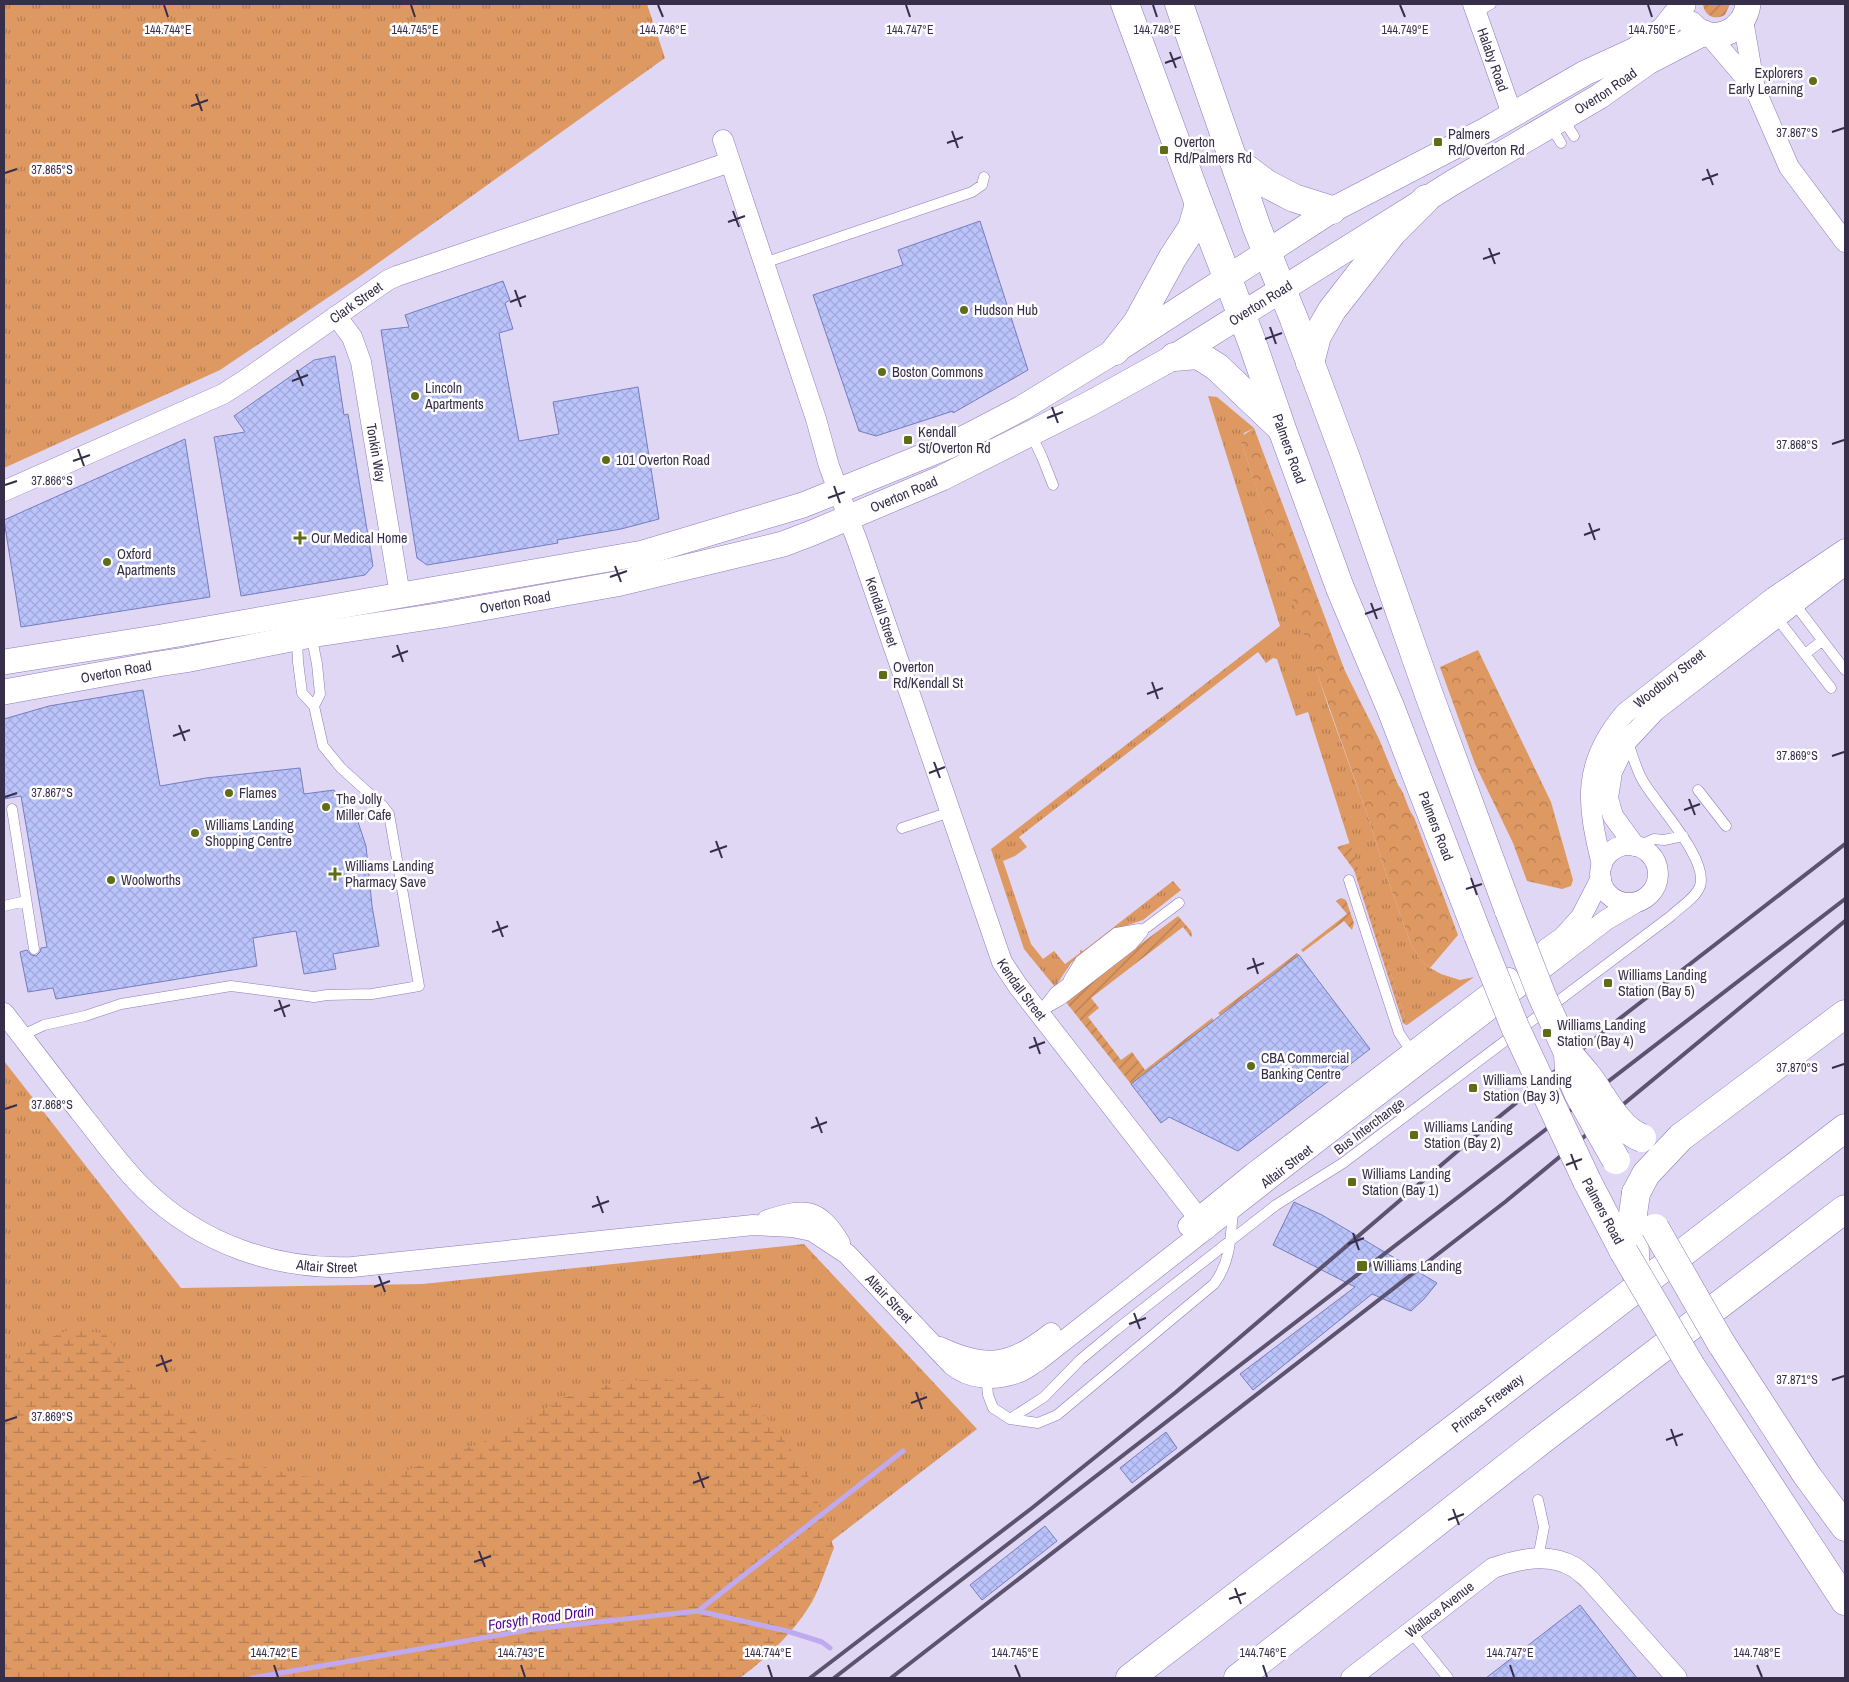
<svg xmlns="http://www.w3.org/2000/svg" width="1849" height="1682" viewBox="0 0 1849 1682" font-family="'Archivo Narrow',sans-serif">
  <defs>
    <pattern id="grass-tufts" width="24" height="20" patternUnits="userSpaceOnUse" patternTransform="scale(1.25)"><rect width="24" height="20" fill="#de9962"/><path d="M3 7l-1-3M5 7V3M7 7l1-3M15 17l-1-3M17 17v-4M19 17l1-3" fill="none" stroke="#b57d53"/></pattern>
    <pattern id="forest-crowns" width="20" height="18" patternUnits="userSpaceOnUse" patternTransform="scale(1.25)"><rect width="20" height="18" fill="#de9962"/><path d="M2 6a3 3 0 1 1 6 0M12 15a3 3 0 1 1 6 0" fill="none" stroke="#b57d53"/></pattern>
    <pattern id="wetland-marsh" width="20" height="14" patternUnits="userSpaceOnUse" patternTransform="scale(1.25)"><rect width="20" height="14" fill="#de9962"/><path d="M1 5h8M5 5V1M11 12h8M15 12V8" fill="none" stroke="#b57d53"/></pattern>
    <pattern id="garden-furrows" width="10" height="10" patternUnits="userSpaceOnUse" patternTransform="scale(1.25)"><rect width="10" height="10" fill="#de9962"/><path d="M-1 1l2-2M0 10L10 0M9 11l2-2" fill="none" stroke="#b57d53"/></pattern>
    <pattern id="building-cross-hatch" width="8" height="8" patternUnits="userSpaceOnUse" patternTransform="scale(1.25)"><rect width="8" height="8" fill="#bbc3fb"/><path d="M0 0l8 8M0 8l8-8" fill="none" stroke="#a1a8d9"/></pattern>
  </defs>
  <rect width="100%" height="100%" fill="#dfd7f4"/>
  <path fill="url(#grass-tufts)" d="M 4,4 L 647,4 L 665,58 L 360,276 L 220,370 L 4,468 Z
    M 1208,396 L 1217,397 L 1254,428 L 1244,433 L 1242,444 L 1328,706 L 1365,808 L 1391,889 L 1412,947 L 1422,961 L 1430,968 L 1441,974 L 1460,980 L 1474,977 L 1407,1025 L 1308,712 L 1296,716 L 1277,659 L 1273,658 L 1266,663 L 1258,652 L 1019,837 L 1027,847 L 1015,856 L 1003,861 L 1031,944 L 1043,959 L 1054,951 L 1065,964 L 1080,953 L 1080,950 L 1083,951 L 1173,881 L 1181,890 L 1143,920 L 1116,929 L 1071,963 L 1055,987 L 1024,949 L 991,849 L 1280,626 Z
    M 4,1061 L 181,1288 L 423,1284 L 804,1244 L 977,1429 L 654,1678 L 4,1678 Z"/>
  <path fill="url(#forest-crowns)" d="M 1254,428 L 1345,671 L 1379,739 L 1398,785 C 1406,794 1406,807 1414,817 L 1458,935 L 1430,968 L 1422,961 L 1412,947 L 1391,889 L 1365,808 L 1311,656 L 1242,444 L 1242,436 Z
    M 1478,650 L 1551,802 L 1573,880 L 1571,886 L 1562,889 L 1527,881 L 1513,843 L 1475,764 L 1440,667 Z"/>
  <path fill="url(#wetland-marsh)" d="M 68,1330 L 105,1333 L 139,1385 L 184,1421 L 222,1456 L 298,1476 L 356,1480 L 391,1476 L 499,1436 L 563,1398 L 623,1380 L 709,1380 L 760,1409 L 806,1469 L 834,1548 C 827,1565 821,1585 812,1602 C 794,1632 768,1657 740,1678 L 4,1678 L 4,1368 L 43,1341 Z"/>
  <path fill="url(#garden-furrows)" d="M 1703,4 L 1730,4 L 1725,15 C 1714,21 1704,15 1703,4 Z
    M 1350,843 L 1407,1025 L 1406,1025 L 1403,1023 L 1354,870 L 1337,847 Z
    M 1341,898 L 1346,900 L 1354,923 L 1352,930 L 1344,921 L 1303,952 L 1301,950 L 1347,914 L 1336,901 Z
    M 1178,916 L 1191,931 L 1192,936 L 1191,937 L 1183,927 L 1091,998 L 1099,1008 L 1088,1017 L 1121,1060 L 1132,1052 L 1145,1070 L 1212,1018 L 1214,1021 L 1131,1084 L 1065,1001 Z
    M 1297,953 L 1299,955 L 1220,1015 L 1218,1013 Z"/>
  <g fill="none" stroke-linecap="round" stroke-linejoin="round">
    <path stroke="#bfa9ef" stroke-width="5" d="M 698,1611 L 903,1451
      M 252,1678 L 534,1629 L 698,1611 L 787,1631 L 822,1642 L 830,1648"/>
  </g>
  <path fill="url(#building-cross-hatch)" stroke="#767dbf" d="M 980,221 L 1028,370 L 953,413 L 953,411 L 876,436 L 859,431 L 813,295 L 903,265 L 898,250 Z
    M 503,281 L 510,300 L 505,303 L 513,329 L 499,333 L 519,441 L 559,434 L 553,402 L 638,387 L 659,519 L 621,529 L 557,540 L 558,543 L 427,565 L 417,558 L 381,330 L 409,327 L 405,315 Z
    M 335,356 L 344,415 L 348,414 L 373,566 L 365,575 L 241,596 L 214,437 L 245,432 L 234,416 L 314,360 Z
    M 185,439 L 210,597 L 21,627 L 4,520 Z
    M 143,690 L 160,786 L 206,778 L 300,768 L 304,794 L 334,790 L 353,817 L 356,816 L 366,846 L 372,906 L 379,946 L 333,954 L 336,969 L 304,974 L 296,931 L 253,938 L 257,966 L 56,999 L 53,988 L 28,992 L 20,952 L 27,950 L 31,955 L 36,956 L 40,952 L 41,948 L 47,947 L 21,796 L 4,799 L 4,719 L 49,706 Z
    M 1299,955 L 1370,1049 L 1238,1151 L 1169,1117 L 1161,1123 L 1131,1084 Z
    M 1294,1202 L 1322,1215 L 1437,1283 L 1424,1299 L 1411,1311 L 1372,1294 L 1253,1390 L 1240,1374 L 1355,1287 L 1273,1245 Z
    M 1166,1432 L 1177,1448 L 1132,1483 L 1120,1468 Z
    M 1045,1526 L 1057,1541 L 982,1600 L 970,1585 Z
    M 1580,1605 L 1637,1678 L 1486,1678 Z"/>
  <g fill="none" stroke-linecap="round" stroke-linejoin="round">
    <g stroke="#907abc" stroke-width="11">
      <path id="service" d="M 1476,12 L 1491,4
        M 1563,119 L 1574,136
        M 1550,125 L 1561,143
        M 764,263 L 972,192 L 982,185 L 984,177
        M 1031,434 L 1042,457 L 1053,485
        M 1794,603 L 1845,670
        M 1777,618 L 1831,688
        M 311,634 L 317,664 L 320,694 L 314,706
        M 1805,654 L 1822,641
        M 1698,790 L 1726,826
        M 12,809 L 34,949
        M 902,828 L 950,812
        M 1638,846 L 1654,839 L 1664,840 L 1683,836
        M 1349,880 L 1399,1033 L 1413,1054
        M 4,906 L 26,901
        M 1069,979 L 1080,961 L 1116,933 L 1139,929
        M 1045,1009 L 1061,1000 L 1132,945 L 1143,932
        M 1039,1013 L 1055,992 L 1066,984 L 1122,941 L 1147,927 L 1179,903
        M 21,1036 L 44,1025 L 85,1016 L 121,1004 L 231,986 L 314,997 L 327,995 L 372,994 L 419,986 L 389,814 L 383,806 L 341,768 L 323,746 L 314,706 L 302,693 L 298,662 L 297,638
        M 986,1374 L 988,1395 L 993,1408 L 1010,1419 L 1038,1423 L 1057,1415 L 1214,1284 C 1231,1262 1231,1234 1233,1209
        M 1010,1419 L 1044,1397 L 1080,1360 L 1116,1330 L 1276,1205 L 1343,1163 L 1671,916 C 1680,907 1696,898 1700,886 C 1709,859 1656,804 1643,781 C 1636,769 1632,754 1628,742
        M 1538,1558 L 1544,1527 L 1538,1500
        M 1411,1632 L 1448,1678"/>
    </g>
    <g stroke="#907abc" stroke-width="21">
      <g id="minor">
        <path id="s1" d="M 1473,4 L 1512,114"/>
        <path d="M 1743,20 L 1755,89 L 1789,167 L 1845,242"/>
        <path d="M 1709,35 L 1755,89"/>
        <path id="s2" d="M 723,140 L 816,419 L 829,466 L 858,543 L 1002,962 L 1018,986 L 1207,1229"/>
        <path id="s3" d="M 336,316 L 352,337 L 361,362 L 400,595"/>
        <path id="s4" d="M 4,491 L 223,394 L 245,380 L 388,280 L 397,276 L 730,162"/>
        <circle cx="1629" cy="874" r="29"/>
        <path d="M 1635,846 L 1613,816 L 1608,798 L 1612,772 L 1627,741 L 1655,711 L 1845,565"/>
        <path id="s5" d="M 1602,865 C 1587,804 1581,765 1625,713 L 1774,597 L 1845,549"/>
        <path d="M 1546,949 L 1563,937 L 1581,917 L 1601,878"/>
        <path id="s6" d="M 4,1013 C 29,1046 55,1079 80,1112 C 101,1138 121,1167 145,1190 C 201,1244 276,1270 352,1267 L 753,1225 L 792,1227 L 812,1231 L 847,1254 L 952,1365 C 970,1380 995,1381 1017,1373 C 1024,1371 1031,1365 1038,1361 L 1266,1182 L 1584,937 L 1606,920 L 1635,903"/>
        <path d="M 767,1220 C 805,1208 818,1207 840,1243"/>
        <path d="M 1188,1226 L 1253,1173 L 1509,978"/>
        <path d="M 940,1347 C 987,1369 1011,1365 1051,1333"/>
        <path id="s7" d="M 1351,1678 L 1493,1568 C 1519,1559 1548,1552 1574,1567 C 1579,1570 1584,1575 1589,1579 L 1677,1678"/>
      </g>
    </g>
    <g stroke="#907abc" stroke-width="26">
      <g id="tertiary">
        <path d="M 1691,24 C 1711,47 1745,32 1748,4"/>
        <path d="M 4,662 L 161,637 L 643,553 L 803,505 L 949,446 L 1022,408 L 1115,351 L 1332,210 L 1486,130 L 1585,73 L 1635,50 L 1664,29 L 1683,5"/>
        <path id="s8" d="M 4,692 L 158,664 L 185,660 L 311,635 L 443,615 L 616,584 L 783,544 L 812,533 L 942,478 L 1091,403 L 1174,357 L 1452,183 L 1600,96 L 1648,62 L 1704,33"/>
      </g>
    </g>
    <g stroke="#907abc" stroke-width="29">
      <g id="trunk">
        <path id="s9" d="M 1125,4 L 1199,204 L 1252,342 L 1282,429 L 1340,588 L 1391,709 L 1478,935"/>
        <path d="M 1179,4 L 1257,228 L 1294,319 L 1347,461 L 1428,692 L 1509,911"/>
        <path d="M 1232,158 L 1267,184 L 1294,198 L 1332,210"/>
        <path d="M 1115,351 L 1137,323 L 1173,257 L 1192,228 L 1199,204"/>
        <path d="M 1174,357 L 1198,355 L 1217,367 L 1279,426"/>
        <path d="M 1310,363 L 1317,336 L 1332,310 L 1392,233 L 1426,199"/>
        <path d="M 1587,1181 L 1624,1252"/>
        <path d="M 1636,1193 L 1633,1214 L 1636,1273"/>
        <path d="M 1721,1343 L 1806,1474 L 1845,1527"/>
        <path d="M 1691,1366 L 1845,1601"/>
      </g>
    </g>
    <g stroke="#907abc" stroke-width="29">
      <g id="motorway">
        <path d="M 1636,1193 L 1646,1174 L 1681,1137 L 1845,1014"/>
        <path id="s10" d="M 1130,1678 L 1845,1128"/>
        <path d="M 1238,1678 L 1543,1439 L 1845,1209"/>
      </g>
    </g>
    <use href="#service" stroke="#fff" stroke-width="10"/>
    <use href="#minor" stroke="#fff" stroke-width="20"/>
    <use href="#tertiary" stroke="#fff" stroke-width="25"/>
    <use href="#trunk" stroke="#fff" stroke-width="28"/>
    <use href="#motorway" stroke="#fff" stroke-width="28"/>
    <path stroke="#5c5370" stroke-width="4" d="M 810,1678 L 1032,1508 L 1176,1392 L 1467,1143 L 1619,1019 L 1845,844
      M 834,1678 L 1845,899
      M 891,1678 L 1505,1202 L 1845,921"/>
    <g stroke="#907abc" stroke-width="29" stroke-linecap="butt">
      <path id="trunk-bridge" d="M 1509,911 L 1542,996 L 1568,1053 L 1569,1071 L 1578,1093 L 1616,1160
        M 1478,935 L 1515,1027 L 1587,1181
        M 1655,1228 L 1721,1343
        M 1624,1252 L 1691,1366"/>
    </g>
    <g stroke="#907abc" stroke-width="29" stroke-linecap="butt">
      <path id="motorway-bridge" d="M 1568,1053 C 1574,1060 1580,1067 1586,1074 C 1602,1094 1617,1129 1642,1138"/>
    </g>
    <use href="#trunk-bridge" stroke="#fff" stroke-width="28"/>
    <use href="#motorway-bridge" stroke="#fff" stroke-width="28"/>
  </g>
  <path fill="none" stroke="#372e4a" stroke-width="2" d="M 164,5 L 168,17M 411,5 L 415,17M 658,5 L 663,17M 906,5 L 910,17M 1153,5 L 1157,17M 1400,5 L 1405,17M 1648,5 L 1652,17M 1170,52 L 1176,68M 1165,63 L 1181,57M 196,94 L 202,111M 191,106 L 208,100M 952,131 L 958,148M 1832,132 L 1844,128M 947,143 L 963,137M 1707,169 L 1713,185M 5,173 L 17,169M 1702,180 L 1718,174M 733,211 L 739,227M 728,222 L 745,216M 1489,248 L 1495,264M 1483,259 L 1500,253M 515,290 L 521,307M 510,302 L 526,296M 1270,327 L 1276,344M 1265,339 L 1282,333M 297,370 L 303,386M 292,381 L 308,375M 1052,407 L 1058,423M 1047,418 L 1063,412M 1832,444 L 1844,440M 78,449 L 84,466M 73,461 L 90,455M 5,485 L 17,481M 834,486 L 840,503M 828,498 L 845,492M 1589,523 L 1595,540M 1584,535 L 1600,529M 615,566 L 621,582M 610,577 L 627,571M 1371,603 L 1377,619M 1365,614 L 1382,608M 397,645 L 403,662M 392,657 L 408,651M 1152,682 L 1158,699M 1147,694 L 1163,688M 179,725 L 185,741M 173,736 L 190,730M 1832,756 L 1844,752M 934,762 L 940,778M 929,773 L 945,767M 5,797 L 17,793M 1689,799 L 1695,815M 1684,810 L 1700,804M 716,841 L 722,858M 710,852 L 727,846M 1471,878 L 1477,895M 1466,889 L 1482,884M 497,921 L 503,937M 492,932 L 508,926M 1253,958 L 1258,974M 1247,969 L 1264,963M 279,1000 L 285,1017M 274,1011 L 290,1005M 1034,1037 L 1040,1054M 1029,1048 L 1045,1042M 1832,1068 L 1844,1064M 5,1109 L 17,1105M 816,1117 L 822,1133M 811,1128 L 827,1122M 1571,1154 L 1577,1170M 1566,1165 L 1582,1159M 597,1196 L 603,1213M 592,1207 L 609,1201M 1353,1233 L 1359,1250M 1348,1244 L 1364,1238M 379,1276 L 385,1292M 374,1287 L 390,1281M 1134,1313 L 1140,1329M 1129,1324 L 1146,1318M 161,1355 L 167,1372M 156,1366 L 172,1360M 1832,1380 L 1844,1376M 916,1392 L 922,1409M 911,1403 L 927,1397M 5,1421 L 17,1417M 1671,1429 L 1677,1446M 1666,1440 L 1683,1434M 698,1472 L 704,1488M 693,1483 L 709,1477M 1453,1509 L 1459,1525M 1448,1520 L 1464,1514M 479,1551 L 485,1567M 474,1562 L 491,1556M 1235,1588 L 1241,1604M 1229,1599 L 1246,1593M 274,1665 L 278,1677M 521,1665 L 525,1677M 768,1665 L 772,1677M 1015,1665 L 1020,1677M 1263,1665 L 1267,1677M 1510,1665 L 1514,1677M 1757,1665 L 1762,1677"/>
  <g fill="#5f6d17" stroke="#fdfdfd" stroke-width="2">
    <circle cx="1813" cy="81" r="5"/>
    <rect x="1433" y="137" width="10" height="10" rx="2.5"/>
    <rect x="1159" y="145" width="10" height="10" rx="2.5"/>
    <circle cx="964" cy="310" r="5"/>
    <circle cx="882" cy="372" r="5"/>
    <circle cx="415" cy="396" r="5"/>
    <rect x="903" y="435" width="10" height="10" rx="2.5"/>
    <circle cx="606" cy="460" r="5"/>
    <path d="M297.5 530.5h5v5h5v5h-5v5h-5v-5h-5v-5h5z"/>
    <circle cx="107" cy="562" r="5"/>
    <rect x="878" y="670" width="10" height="10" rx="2.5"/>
    <circle cx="229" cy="793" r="5"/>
    <circle cx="326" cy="807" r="5"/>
    <circle cx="195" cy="833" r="5"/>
    <path d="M332.5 866.5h5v5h5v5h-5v5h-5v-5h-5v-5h5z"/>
    <circle cx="111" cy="880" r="5"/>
    <rect x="1603" y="978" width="10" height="10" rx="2.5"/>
    <rect x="1542" y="1028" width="10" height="10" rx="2.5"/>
    <circle cx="1251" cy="1066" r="5"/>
    <rect x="1468" y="1083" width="10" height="10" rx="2.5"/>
    <rect x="1409" y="1130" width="10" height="10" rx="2.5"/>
    <rect x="1347" y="1177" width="10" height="10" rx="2.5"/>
    <rect x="1356" y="1260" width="12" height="12" rx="2.5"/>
  </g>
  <g text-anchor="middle" stroke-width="5" stroke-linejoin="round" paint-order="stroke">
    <g font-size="14" fill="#372e4a" stroke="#fdfdfd">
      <text dy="5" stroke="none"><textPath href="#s1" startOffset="59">Halaby Road</textPath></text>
      <text dy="5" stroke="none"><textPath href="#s8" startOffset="1734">Overton Road</textPath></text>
      <text dy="5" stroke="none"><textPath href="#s4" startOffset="401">Clark Street</textPath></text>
      <text dy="5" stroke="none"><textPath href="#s8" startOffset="1329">Overton Road</textPath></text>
      <text dy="5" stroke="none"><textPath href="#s9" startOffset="474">Palmers Road</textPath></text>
      <text dy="5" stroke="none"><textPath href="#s3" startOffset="145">Tonkin Way</textPath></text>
      <text dy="5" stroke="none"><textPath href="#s8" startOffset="924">Overton Road</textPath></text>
      <text dy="5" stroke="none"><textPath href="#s8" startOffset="519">Overton Road</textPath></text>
      <text dy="5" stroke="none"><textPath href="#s2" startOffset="498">Kendall Street</textPath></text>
      <text dy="5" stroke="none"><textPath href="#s8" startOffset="114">Overton Road</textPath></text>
      <text dy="5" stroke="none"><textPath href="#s5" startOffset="218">Woodbury Street</textPath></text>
      <text dy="5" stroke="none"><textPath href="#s9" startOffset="879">Palmers Road</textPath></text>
      <text dy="5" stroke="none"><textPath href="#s2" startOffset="902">Kendall Street</textPath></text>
      <text transform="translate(1369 1126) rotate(-37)" y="5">Bus Interchange</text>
      <text dy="5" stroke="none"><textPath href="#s6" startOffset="1519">Altair Street</textPath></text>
      <text transform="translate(1603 1211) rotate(62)" y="5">Palmers Road</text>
      <text dy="5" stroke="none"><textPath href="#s6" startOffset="428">Altair Street</textPath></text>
      <text dy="5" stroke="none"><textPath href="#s6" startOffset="1019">Altair Street</textPath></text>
      <text dy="5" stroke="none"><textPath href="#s10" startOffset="451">Princes Freeway</textPath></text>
      <text dy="5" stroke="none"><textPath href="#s7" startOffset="112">Wallace Avenue</textPath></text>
    </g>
    <g font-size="14" fill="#372e4a" stroke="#fdfdfd" text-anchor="start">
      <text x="1803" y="78" text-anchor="end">Explorers<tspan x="1803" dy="16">Early Learning</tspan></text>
      <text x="1448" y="139">Palmers<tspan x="1448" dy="16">Rd/Overton Rd</tspan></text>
      <text x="1174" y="147">Overton<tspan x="1174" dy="16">Rd/Palmers Rd</tspan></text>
      <text x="974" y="315">Hudson Hub</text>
      <text x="892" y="377">Boston Commons</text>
      <text x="425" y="393">Lincoln<tspan x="425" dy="16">Apartments</tspan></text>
      <text x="918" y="437">Kendall<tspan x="918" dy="16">St/Overton Rd</tspan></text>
      <text x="616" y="465">101 Overton Road</text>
      <text x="311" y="543">Our Medical Home</text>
      <text x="117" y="559">Oxford<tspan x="117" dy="16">Apartments</tspan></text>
      <text x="893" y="672">Overton<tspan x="893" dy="16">Rd/Kendall St</tspan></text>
      <text x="239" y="798">Flames</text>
      <text x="336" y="804">The Jolly<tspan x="336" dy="16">Miller Cafe</tspan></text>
      <text x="205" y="830">Williams Landing<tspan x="205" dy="16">Shopping Centre</tspan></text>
      <text x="345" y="871">Williams Landing<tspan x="345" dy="16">Pharmacy Save</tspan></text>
      <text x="121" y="885">Woolworths</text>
      <text x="1618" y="980">Williams Landing<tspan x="1618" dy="16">Station (Bay 5)</tspan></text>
      <text x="1557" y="1030">Williams Landing<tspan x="1557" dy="16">Station (Bay 4)</tspan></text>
      <text x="1261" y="1063">CBA Commercial<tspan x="1261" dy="16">Banking Centre</tspan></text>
      <text x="1483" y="1085">Williams Landing<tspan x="1483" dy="16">Station (Bay 3)</tspan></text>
      <text x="1424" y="1132">Williams Landing<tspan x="1424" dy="16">Station (Bay 2)</tspan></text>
      <text x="1362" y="1179">Williams Landing<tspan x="1362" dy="16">Station (Bay 1)</tspan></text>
      <text x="1373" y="1271">Williams Landing</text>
    </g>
    <g font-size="15" font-style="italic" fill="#530698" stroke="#fdfdfd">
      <text transform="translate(541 1618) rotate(-8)" y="5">Forsyth Road Drain</text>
    </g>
  </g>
  <g font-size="12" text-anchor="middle" fill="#372e4a" stroke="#fdfdfd" stroke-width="5" stroke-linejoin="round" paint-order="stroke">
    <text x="1405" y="34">144.749°E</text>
    <text x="1652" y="34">144.750°E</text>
    <text x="168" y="34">144.744°E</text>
    <text x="415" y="34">144.745°E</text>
    <text x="663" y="34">144.746°E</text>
    <text x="910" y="34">144.747°E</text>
    <text x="1157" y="34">144.748°E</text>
    <text x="1797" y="137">37.867°S</text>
    <text x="52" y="174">37.865°S</text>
    <text x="1797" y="449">37.868°S</text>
    <text x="52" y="485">37.866°S</text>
    <text x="1797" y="760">37.869°S</text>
    <text x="52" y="797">37.867°S</text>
    <text x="1797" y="1072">37.870°S</text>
    <text x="52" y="1109">37.868°S</text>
    <text x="1797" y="1384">37.871°S</text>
    <text x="52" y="1421">37.869°S</text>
    <text x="274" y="1657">144.742°E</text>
    <text x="521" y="1657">144.743°E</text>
    <text x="768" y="1657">144.744°E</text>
    <text x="1015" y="1657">144.745°E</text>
    <text x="1263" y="1657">144.746°E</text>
    <text x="1510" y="1657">144.747°E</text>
    <text x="1757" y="1657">144.748°E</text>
  </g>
  <rect width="1849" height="1682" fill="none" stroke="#372e4a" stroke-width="10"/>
</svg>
